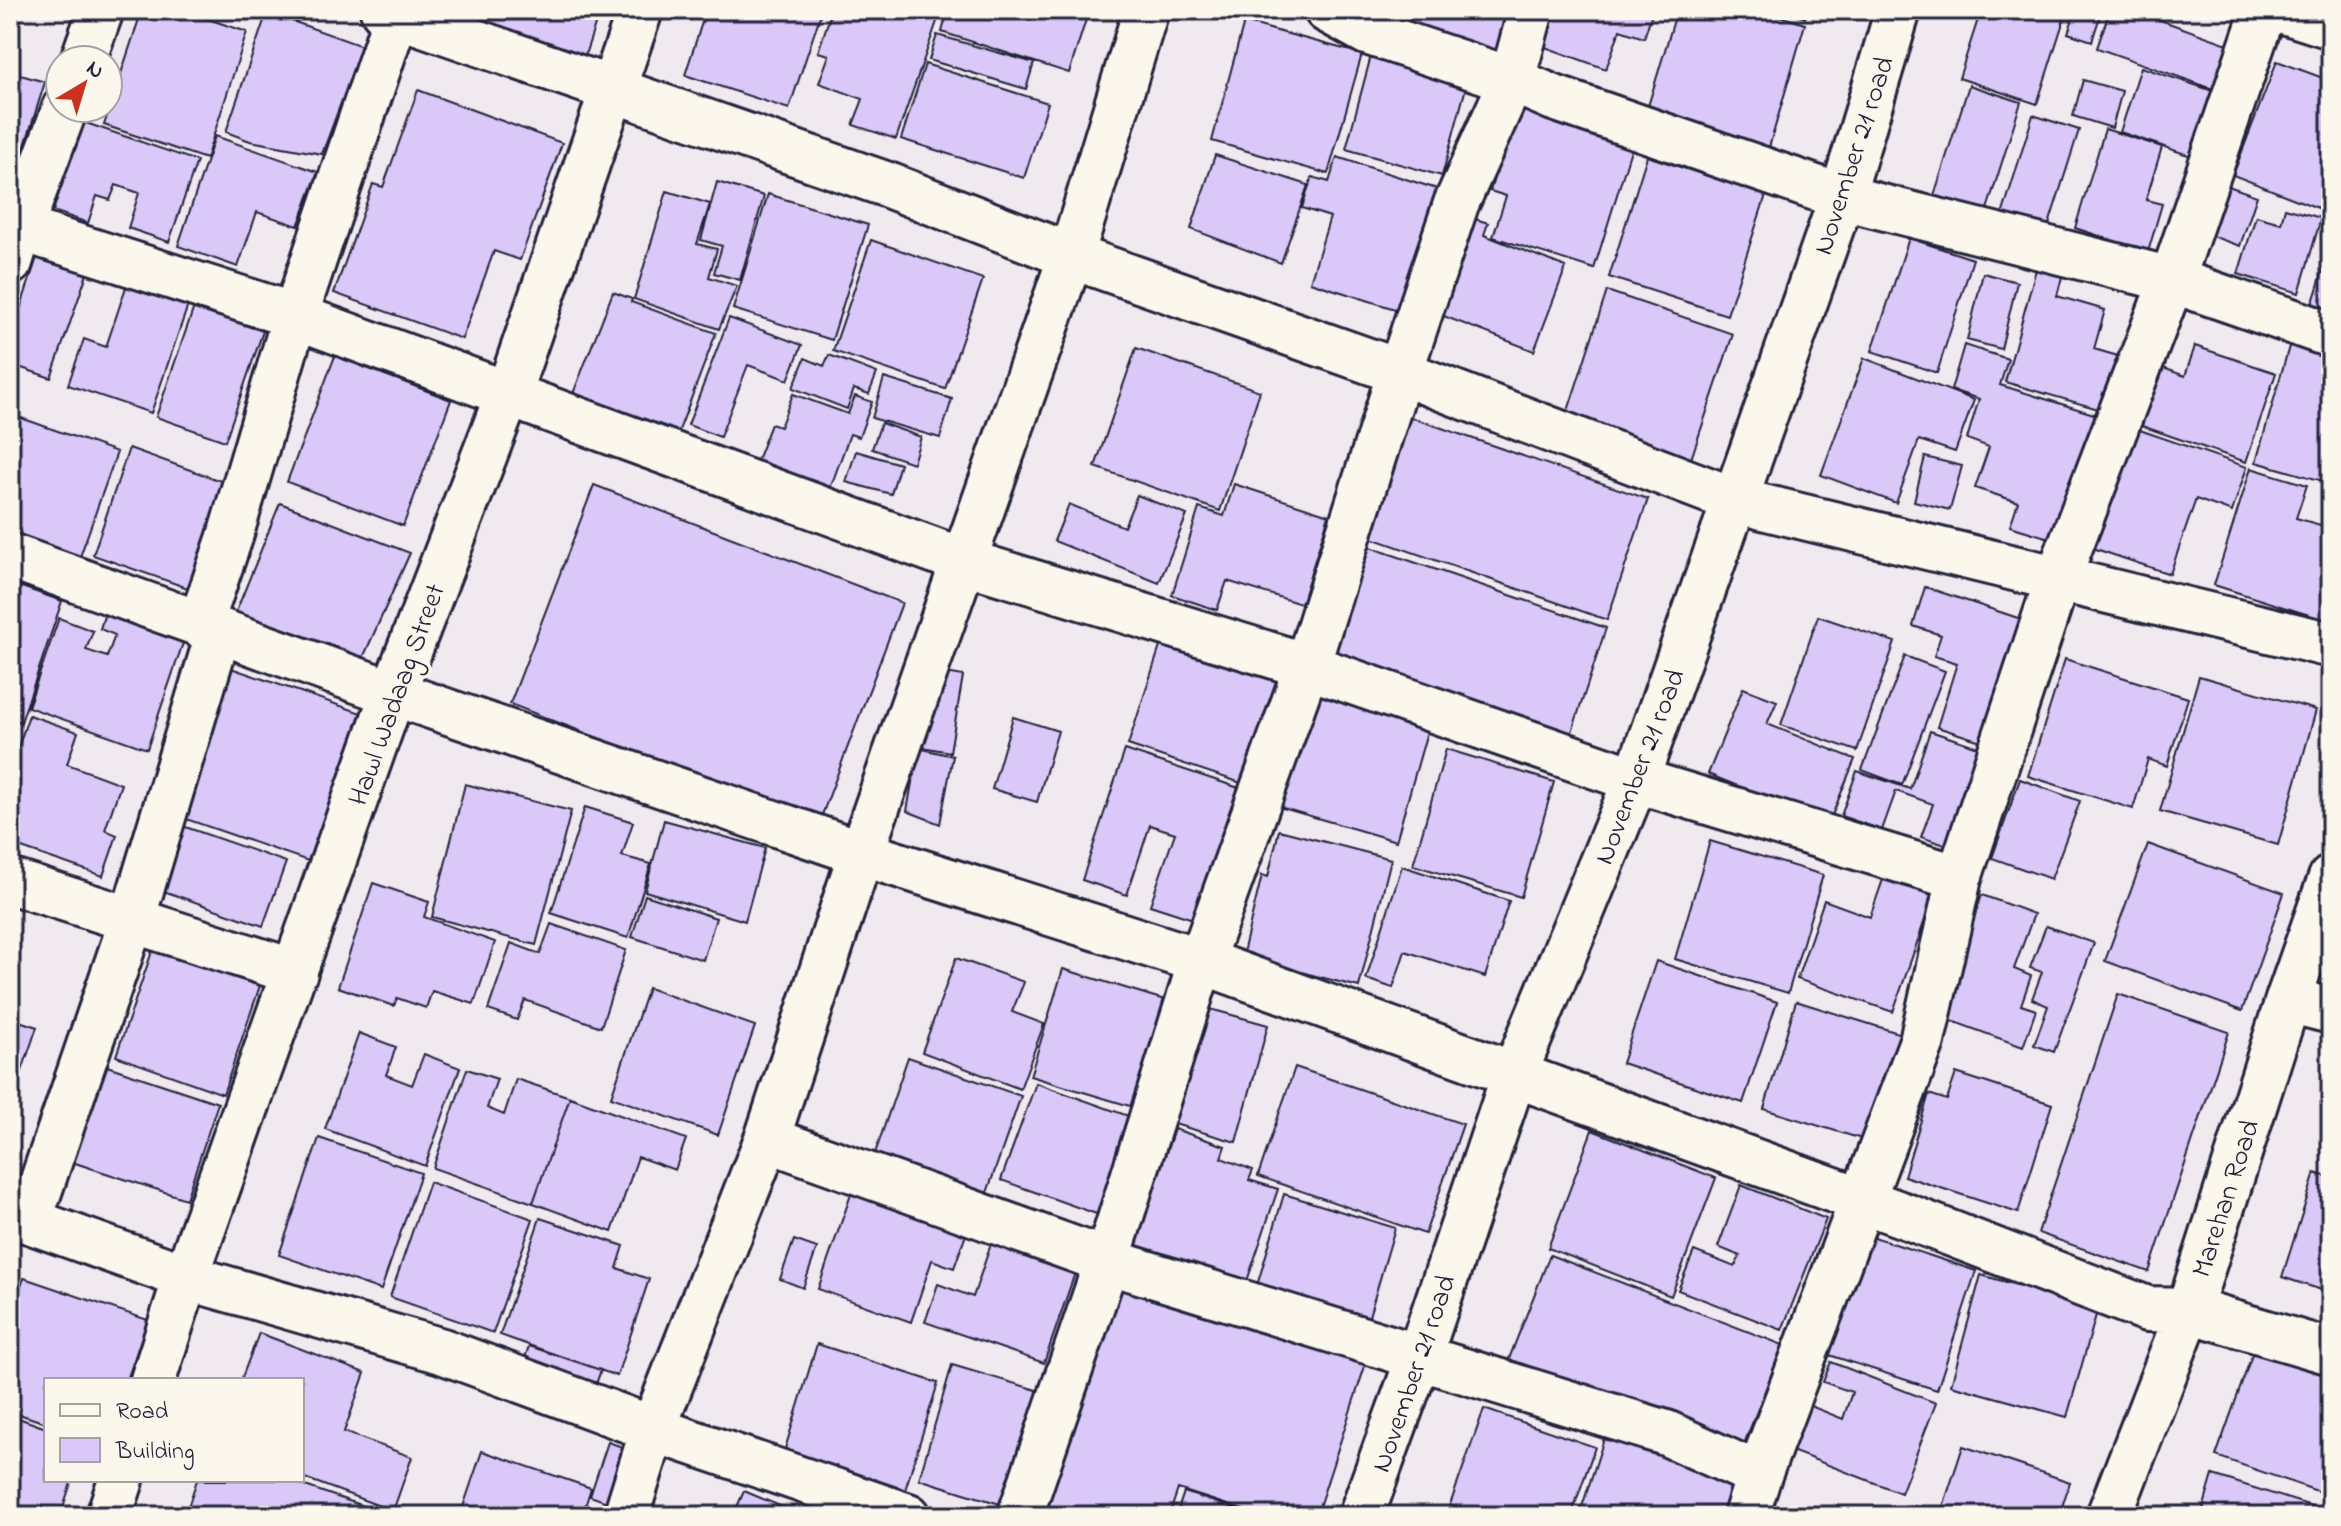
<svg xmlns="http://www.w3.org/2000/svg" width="2341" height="1526" viewBox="0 0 2341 1526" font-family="'Indie Flower',sans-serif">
  <rect width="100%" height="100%" fill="#f1e9f0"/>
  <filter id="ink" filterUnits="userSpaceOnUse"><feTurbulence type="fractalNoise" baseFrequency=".0125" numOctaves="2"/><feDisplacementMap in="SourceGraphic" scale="16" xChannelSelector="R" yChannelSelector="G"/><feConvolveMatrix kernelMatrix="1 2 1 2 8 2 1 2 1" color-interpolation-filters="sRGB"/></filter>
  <g filter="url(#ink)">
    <path fill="#dac8f9" stroke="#22223b" stroke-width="2" d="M 142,10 L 181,10 L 247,32 L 206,159 L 104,125 Z
      M 449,10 L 600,10 L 584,58 Z
      M 706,10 L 822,10 L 789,109 L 685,75 Z
      M 832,10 L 941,10 L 896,139 L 853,125 L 863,99 L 819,83 L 829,55 L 818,52 Z
      M 948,10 L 1089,10 L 1069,73 L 942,32 Z
      M 1405,10 L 1523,10 L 1503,71 L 1397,37 Z
      M 1542,10 L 1653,10 L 1644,38 L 1620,30 L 1606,69 L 1531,42 Z
      M 1677,10 L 1760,10 L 1805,24 L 1768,151 L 1646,113 Z
      M 1782,10 L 1808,10 L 1805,18 Z
      M 1981,10 L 2067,10 L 2037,104 L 1959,78 Z
      M 2076,10 L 2102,10 L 2092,41 L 2068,33 Z
      M 2110,10 L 2132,10 L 2242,49 L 2227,94 L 2097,48 Z
      M 267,12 L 362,46 L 322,154 L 250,141 L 226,132 Z
      M 1244,22 L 1362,54 L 1328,174 L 1212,141 Z
      M 937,35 L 1034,63 L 1026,89 L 929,60 Z
      M 1375,41 L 1471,69 L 1442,176 L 1346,149 Z
      M 2277,61 L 2331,81 L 2331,213 L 2233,175 Z
      M 925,64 L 1048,103 L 1024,178 L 901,139 Z
      M 2141,67 L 2225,95 L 2203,160 L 2120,132 Z
      M 10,72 L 45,82 L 11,190 L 10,190 Z
      M 2083,80 L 2122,91 L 2112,128 L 2073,116 Z
      M 1969,85 L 2021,102 L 1984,219 L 1932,202 Z
      M 418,90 L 562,143 L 520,260 L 494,251 L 462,339 L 334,293 L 373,184 L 383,187 Z
      M 1516,106 L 1633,143 L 1594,269 L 1493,237 L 1506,196 L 1490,191 Z
      M 2033,115 L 2079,130 L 2045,237 L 2000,222 Z
      M 83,122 L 197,161 L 169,242 L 128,228 L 139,193 L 116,185 L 110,200 L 97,196 L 88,223 L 53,211 Z
      M 2105,129 L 2162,147 L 2146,200 L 2162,204 L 2148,252 L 2075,228 Z
      M 215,136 L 318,172 L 298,226 L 257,212 L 238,267 L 178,246 Z
      M 1215,155 L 1308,185 L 1281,263 L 1191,229 Z
      M 1647,156 L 1766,195 L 1727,315 L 1609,277 Z
      M 1337,157 L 1437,189 L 1398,310 L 1310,282 L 1330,217 L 1302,208 L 1312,177 L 1329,182 Z
      M 2214,181 L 2257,196 L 2240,246 L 2197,231 Z
      M 717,182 L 764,196 L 740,280 L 714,273 L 722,246 L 701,240 Z
      M 667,191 L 710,204 L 697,244 L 717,249 L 709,277 L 737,286 L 719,329 L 634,299 Z
      M 768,194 L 868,225 L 832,340 L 733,309 Z
      M 2285,208 L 2321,218 L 2299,293 L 2238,274 L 2256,216 L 2281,223 Z
      M 1469,217 L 1488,223 L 1484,235 L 1566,267 L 1534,351 L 1433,312 Z
      M 1909,238 L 1973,259 L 1937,373 L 1872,351 Z
      M 871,240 L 983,279 L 945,389 L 833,351 Z
      M 2331,245 L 2331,325 L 2308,318 Z
      M 39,251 L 89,268 L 51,378 L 10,364 L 10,340 Z
      M 2038,262 L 2064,269 L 2057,296 L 2105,310 L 2094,349 L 2118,356 L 2102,410 L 2005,382 Z
      M 1983,273 L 2017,282 L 2001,349 L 1967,340 Z
      M 128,281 L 189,302 L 151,413 L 68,385 L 84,339 L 106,347 Z
      M 1607,291 L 1733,334 L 1689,465 L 1564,423 Z
      M 613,292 L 632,299 L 631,302 L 716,333 L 675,441 L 569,404 Z
      M 194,307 L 263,331 L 225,441 L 156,417 Z
      M 729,318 L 802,345 L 788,380 L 748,365 L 720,437 L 688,425 Z
      M 2290,343 L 2331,354 L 2330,483 L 2256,462 Z
      M 1964,345 L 2008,359 L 2000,385 L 2097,415 L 2059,541 L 2010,526 L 2018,502 L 1975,488 L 1989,447 L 1967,439 L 1979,399 L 1951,390 Z
      M 2195,346 L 2276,373 L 2246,462 L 2136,424 L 2155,365 L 2185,376 Z
      M 1136,348 L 1260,391 L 1220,511 L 1095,467 Z
      M 829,355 L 877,373 L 869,394 L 854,389 L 847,409 L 793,388 L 805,358 L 824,366 Z
      M 335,356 L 451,400 L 403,526 L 287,482 Z
      M 1864,358 L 1974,400 L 1955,452 L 1919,440 L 1896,503 L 1821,475 Z
      M 884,378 L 952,399 L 940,438 L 872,418 Z
      M 793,394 L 848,414 L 855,396 L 872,402 L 859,437 L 850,434 L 827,497 L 754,468 L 771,424 L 780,427 Z
      M 10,414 L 117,452 L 76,568 L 10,544 Z
      M 1407,416 L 1648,499 L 1607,620 L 1366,536 Z
      M 881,423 L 921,437 L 913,463 L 872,449 Z
      M 2131,427 L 2247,467 L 2232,512 L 2196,499 L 2170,574 L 2090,547 Z
      M 129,448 L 238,487 L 202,593 L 93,555 Z
      M 856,451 L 900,464 L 891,494 L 846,482 Z
      M 1925,457 L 1962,466 L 1950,510 L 1914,501 Z
      M 2251,468 L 2307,485 L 2296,518 L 2331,528 L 2331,547 L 2323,573 L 2331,575 L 2331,622 L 2214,585 Z
      M 1234,484 L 1329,515 L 1301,604 L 1227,581 L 1217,610 L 1172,595 L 1199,508 L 1224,516 Z
      M 594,485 L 902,603 L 819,823 L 510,704 Z
      M 1137,495 L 1187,515 L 1159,583 L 1054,541 L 1069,504 L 1124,527 Z
      M 280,503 L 410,553 L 363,658 L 236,612 Z
      M 1364,545 L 1606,628 L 1567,747 L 1323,665 Z
      M 10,583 L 62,601 L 21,722 L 10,719 Z
      M 1925,587 L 2027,621 L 1987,743 L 1937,727 L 1957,663 L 1934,656 L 1941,635 L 1913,626 Z
      M 108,603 L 187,631 L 147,749 L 28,707 L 59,618 L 93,631 L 86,650 L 107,657 L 115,635 L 100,629 Z
      M 1818,616 L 1895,642 L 1857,751 L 1781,725 Z
      M 1165,631 L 1288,672 L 1250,786 L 1128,745 Z
      M 1905,656 L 1945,671 L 1902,785 L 1862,770 Z
      M 2065,659 L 2188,698 L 2167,766 L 2148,759 L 2133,809 L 2028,776 Z
      M 231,668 L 370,716 L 320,865 L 180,817 Z
      M 930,670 L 963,676 L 950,752 L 917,746 Z
      M 2199,676 L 2316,710 L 2278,845 L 2160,811 Z
      M 1312,683 L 1431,718 L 1396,841 L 1276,806 Z
      M 1743,688 L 1777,701 L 1767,724 L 1855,759 L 1829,823 L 1708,774 Z
      M 29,715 L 78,732 L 67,764 L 121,784 L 105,830 L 117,835 L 103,876 L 10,844 L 10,771 Z
      M 1013,717 L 1058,731 L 1037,802 L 992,789 Z
      M 1930,731 L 1990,751 L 1957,849 L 1921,837 L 1933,804 L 1896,791 L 1882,830 L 1841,816 L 1857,771 L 1910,789 Z
      M 918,748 L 953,756 L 940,824 L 907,811 Z
      M 1446,749 L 1554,782 L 1521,897 L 1413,865 Z
      M 1125,750 L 1239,788 L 1196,920 L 1150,905 L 1175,833 L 1150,825 L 1127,895 L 1082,880 Z
      M 2020,779 L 2080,801 L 2051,879 L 1992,858 Z
      M 465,784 L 571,811 L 536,945 L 432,917 Z
      M 585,807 L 633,822 L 622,856 L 651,864 L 628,938 L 551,913 Z
      M 664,820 L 765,848 L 745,921 L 645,891 Z
      M 174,823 L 286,862 L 263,926 L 152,887 Z
      M 1279,830 L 1391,859 L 1359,987 L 1242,957 L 1262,875 L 1268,877 Z
      M 1710,841 L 1823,875 L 1788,993 L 1675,959 Z
      M 2148,844 L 2284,893 L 2242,1011 L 2105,961 Z
      M 1402,866 L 1509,901 L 1485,977 L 1405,951 L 1393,988 L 1366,979 Z
      M 1887,868 L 1937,885 L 1893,1012 L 1797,979 L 1824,900 L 1870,917 Z
      M 373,883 L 429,902 L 424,917 L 495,942 L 474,1004 L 432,991 L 426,1008 L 397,998 L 394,1006 L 338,987 Z
      M 645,895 L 716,918 L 703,960 L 632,937 Z
      M 1982,895 L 2034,914 L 2014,969 L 2031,976 L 2021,1005 L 2036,1010 L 2023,1047 L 1938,1016 Z
      M 551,924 L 626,950 L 601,1027 L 525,1000 L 517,1020 L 488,1010 L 511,943 L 540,954 Z
      M 2046,926 L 2094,943 L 2054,1052 L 2034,1045 L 2048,1006 L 2032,999 L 2042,972 L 2030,968 Z
      M 157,937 L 264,974 L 223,1094 L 116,1056 Z
      M 956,958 L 1024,982 L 1012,1012 L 1044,1024 L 1020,1089 L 922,1052 Z
      M 1656,961 L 1777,1002 L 1743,1103 L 1622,1063 Z
      M 1063,969 L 1171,1002 L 1140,1109 L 1030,1076 Z
      M 648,988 L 755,1026 L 718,1135 L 611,1097 Z
      M 2118,994 L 2229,1032 L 2149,1272 L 2038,1233 Z
      M 1796,1001 L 1911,1037 L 1878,1144 L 1764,1109 Z
      M 1203,1007 L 1268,1025 L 1236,1142 L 1171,1123 Z
      M 10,1018 L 37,1027 L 10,1106 Z
      M 359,1033 L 396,1047 L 386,1075 L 412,1085 L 424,1054 L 460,1068 L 425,1166 L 325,1129 Z
      M 908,1057 L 1021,1096 L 982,1207 L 870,1168 Z
      M 104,1065 L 218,1103 L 186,1199 L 72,1162 Z
      M 1295,1067 L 1463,1124 L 1425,1234 L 1258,1176 Z
      M 467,1069 L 497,1079 L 487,1108 L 504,1115 L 516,1079 L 570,1097 L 533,1203 L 433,1168 Z
      M 1956,1073 L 2052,1104 L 2018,1213 L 1904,1176 L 1929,1094 L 1947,1100 Z
      M 1036,1083 L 1137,1119 L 1102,1216 L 1001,1180 Z
      M 570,1097 L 686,1139 L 675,1170 L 638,1157 L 612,1232 L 533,1203 Z
      M 1174,1129 L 1225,1146 L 1221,1158 L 1253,1170 L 1249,1180 L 1278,1189 L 1247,1281 L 1135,1245 Z
      M 1592,1130 L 1716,1178 L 1671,1296 L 1548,1248 Z
      M 319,1138 L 421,1173 L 381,1290 L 279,1255 Z
      M 2315,1173 L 2331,1178 L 2331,1293 L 2282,1277 Z
      M 429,1182 L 533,1219 L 493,1333 L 390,1297 Z
      M 855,1183 L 970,1223 L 954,1268 L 932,1260 L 911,1322 L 818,1289 Z
      M 1741,1185 L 1826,1219 L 1782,1330 L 1678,1290 L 1694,1251 L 1735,1267 L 1740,1256 L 1718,1247 Z
      M 1284,1194 L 1395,1228 L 1367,1323 L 1256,1289 Z
      M 540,1218 L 624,1246 L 617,1268 L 649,1279 L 617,1376 L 500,1335 Z
      M 1856,1231 L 1976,1271 L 1937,1390 L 1817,1351 Z
      M 995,1232 L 1079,1261 L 1044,1363 L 925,1322 L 938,1284 L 973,1297 Z
      M 794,1240 L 817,1248 L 803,1288 L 780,1279 Z
      M 1550,1255 L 1783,1345 L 1742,1449 L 1509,1359 Z
      M 1981,1275 L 2098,1308 L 2067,1417 L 1951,1385 Z
      M 24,1278 L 148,1320 L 127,1380 L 46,1380 L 46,1423 L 10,1411 L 10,1318 Z
      M 1113,1278 L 1367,1360 L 1316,1516 L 1262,1516 L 1178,1489 L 1169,1516 L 1036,1516 Z
      M 259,1333 L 365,1373 L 344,1432 L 412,1457 L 393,1511 L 302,1477 L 302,1380 L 241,1380 Z
      M 817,1344 L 938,1383 L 902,1500 L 781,1462 Z
      M 529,1346 L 601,1370 L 592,1395 L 521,1370 Z
      M 2254,1349 L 2331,1377 L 2331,1469 L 2323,1493 L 2216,1456 Z
      M 1831,1362 L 1936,1403 L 1901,1493 L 1781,1447 L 1798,1401 L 1843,1419 L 1852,1392 L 1823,1382 Z
      M 952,1365 L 1050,1394 L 1016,1509 L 919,1479 Z
      M 1484,1409 L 1595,1447 L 1571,1516 L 1446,1516 Z
      M 10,1415 L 46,1428 L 46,1480 L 72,1480 L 60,1516 L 10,1516 Z
      M 1605,1436 L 1734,1478 L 1722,1516 L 1579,1516 Z
      M 608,1442 L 637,1452 L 618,1506 L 590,1496 Z
      M 1963,1446 L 2070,1482 L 2059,1516 L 1940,1516 Z
      M 482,1451 L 591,1488 L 582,1516 L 460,1516 Z
      M 2213,1475 L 2324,1510 L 2322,1516 L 2201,1516 Z
      M 197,1480 L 288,1480 L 392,1516 L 185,1516 Z
      M 744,1491 L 804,1516 L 733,1516 Z
      M 1184,1492 L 1257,1516 L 1176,1516 Z"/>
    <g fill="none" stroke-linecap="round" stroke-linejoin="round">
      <g stroke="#22223b" stroke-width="50">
        <path id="minor" d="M 383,10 L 888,185 L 1071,256 L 1400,372 L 1734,500 L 2331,645
          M 1327,10 L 1367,32 L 1512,80 L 1554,98 L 1842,197 L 2172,280 L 2331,335
          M 2281,10 L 2331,26
          M 83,60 L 101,10
          M 10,225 L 295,316 L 963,561 L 1307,666 L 1636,780 L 1959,878
          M 10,262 L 20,229 L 65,108
          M 10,556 L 393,693 L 861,853 L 1201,961 L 1911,1218 L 2147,1309 L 2189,1310 L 2331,1352
          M 200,625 L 229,540 L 295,316 L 398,10
          M 10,881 L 295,972
          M 2288,1000 L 2331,1011
          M 767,1139 L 1107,1261 L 1666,1433 L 1759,1475
          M 10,1214 L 186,1277 L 442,1351 L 653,1429 L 908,1516
          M 29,1221 L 132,920 L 219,631
          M 626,1516 L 653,1429 L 767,1139 L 861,853 L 1071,256 L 1146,10
          M 1020,1516 L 1107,1261 L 1201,961 L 1307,666 L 1400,372 L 1456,204 L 1512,80 L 1531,10
          M 1746,1516 L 1759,1475 L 1922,1041 L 1959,878 L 2058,578 L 2172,280 L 2264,10
          M 2109,1516 L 2189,1310 L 2288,1000 L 2331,878"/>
      </g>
      <g stroke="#22223b" stroke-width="50">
        <path id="tertiary" d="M 153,1380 L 186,1277 L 393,693 L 508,394 L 640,10
          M 109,1516 L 121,1480
          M 1361,1516 L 1419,1357 L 1514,1075 L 1636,780 L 1842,197 L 1898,10"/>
      </g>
      <use href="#minor" stroke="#fbf7ec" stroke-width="44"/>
      <use href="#tertiary" stroke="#fbf7ec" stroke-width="44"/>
    </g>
  </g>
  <g text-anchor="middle" stroke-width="7" stroke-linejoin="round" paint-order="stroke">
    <g font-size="28" fill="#22223b" stroke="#fbf7ec">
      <text transform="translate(1852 155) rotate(-72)" y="10">November 21 road</text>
      <text transform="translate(395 694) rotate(-70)" y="10">Hawl Wadaag Street</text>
      <text transform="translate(1638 766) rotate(-69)" y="10">November 21 road</text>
      <text transform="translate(2224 1198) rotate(-72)" y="10">Marehan Road</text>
      <text transform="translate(1412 1373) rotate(-71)" y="10">November 21 road</text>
    </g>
  </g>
  <rect width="2341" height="1526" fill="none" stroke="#fbf7ec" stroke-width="40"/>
  <rect x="20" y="20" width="2301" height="1486" fill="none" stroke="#22223b" stroke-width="3" filter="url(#ink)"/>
  <rect x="44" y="1378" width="260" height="104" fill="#fbf7ec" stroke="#a4a2a5" stroke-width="2"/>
  <rect x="60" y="1404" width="40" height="12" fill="#fbf7ec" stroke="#a4a2a5" stroke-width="2"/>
  <text x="116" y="1418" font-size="24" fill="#22223b">Road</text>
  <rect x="60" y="1438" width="40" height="24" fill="#dac8f9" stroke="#a4a2a5" stroke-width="2"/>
  <text x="116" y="1458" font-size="24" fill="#22223b">Building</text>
  <g transform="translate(84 84) rotate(38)"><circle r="38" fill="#fbf7ec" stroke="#a4a2a5" stroke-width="2"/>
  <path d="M0-6L14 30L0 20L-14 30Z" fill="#c8321e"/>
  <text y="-12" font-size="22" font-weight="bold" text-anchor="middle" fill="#22223b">N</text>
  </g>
</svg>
